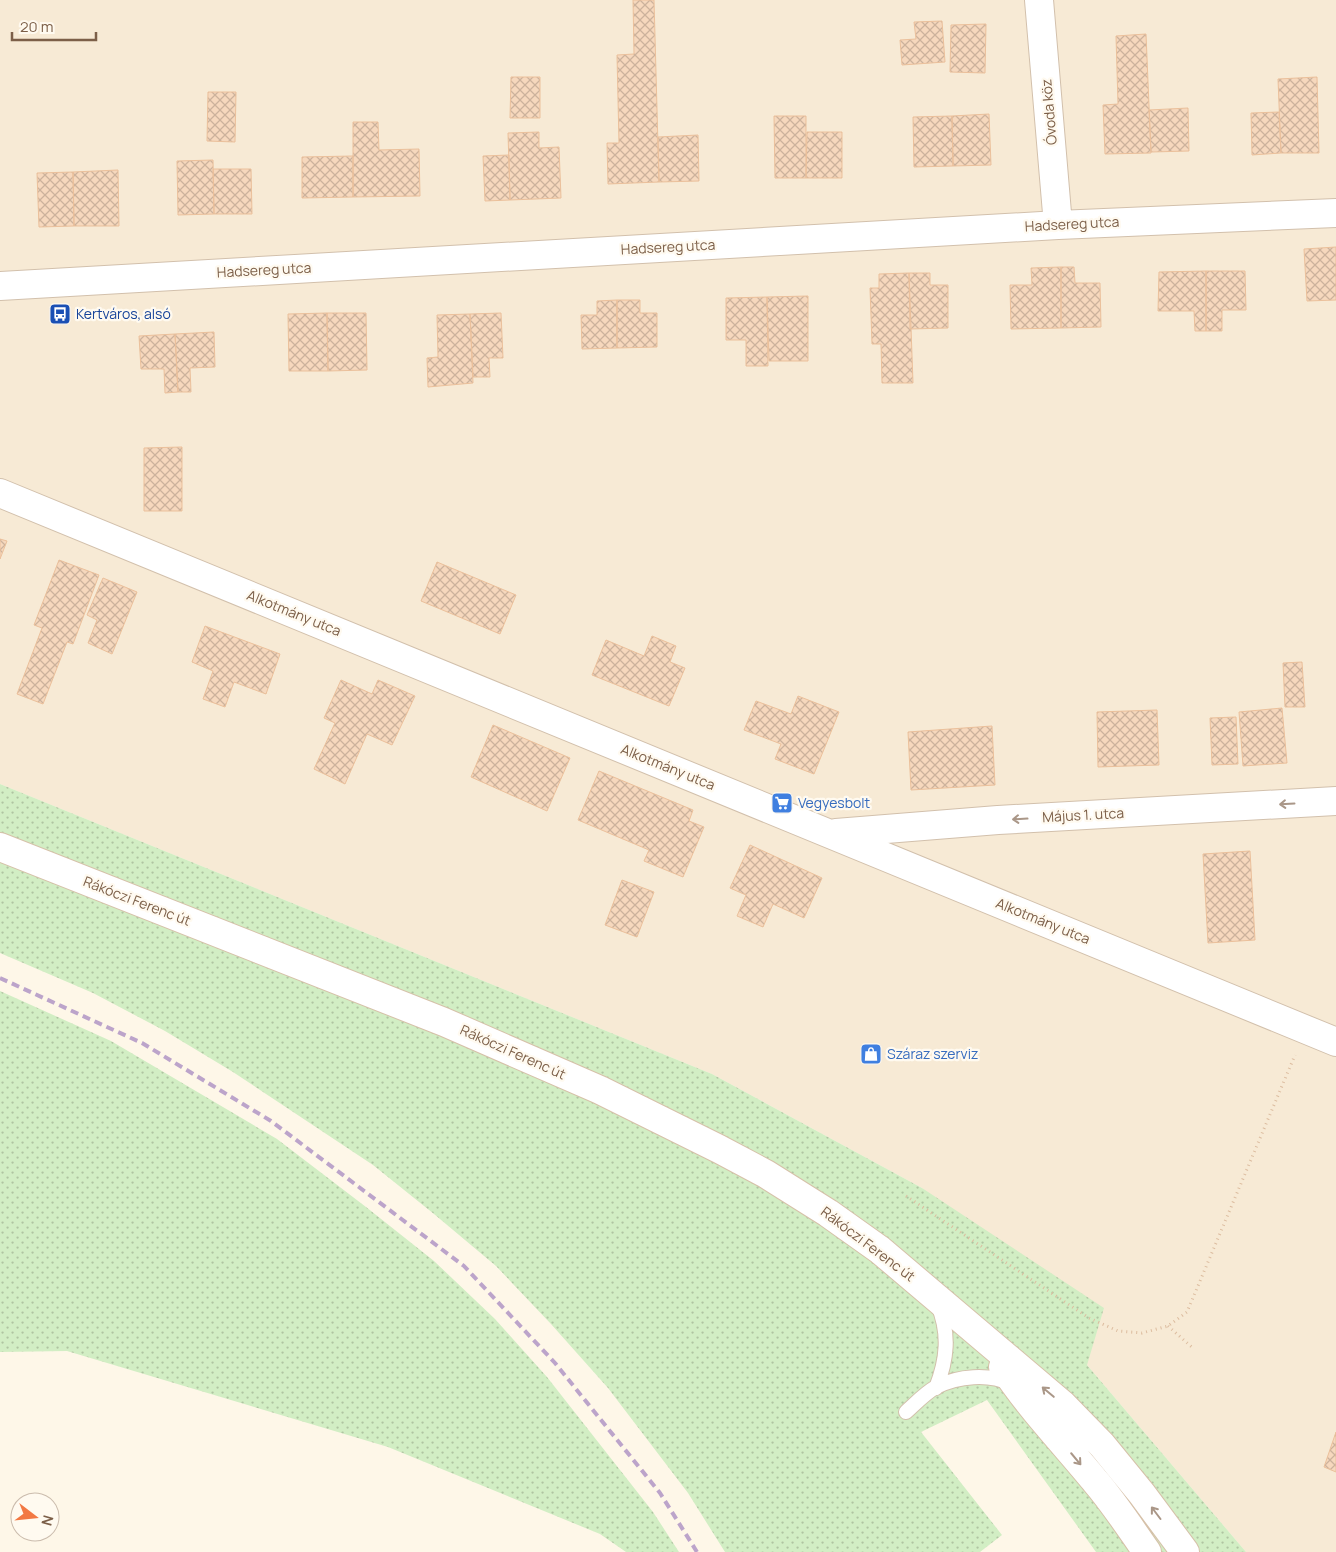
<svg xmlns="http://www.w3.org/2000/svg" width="1336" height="1552" viewBox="0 0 1336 1552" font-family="Manrope,sans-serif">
  <defs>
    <pattern id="grass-dots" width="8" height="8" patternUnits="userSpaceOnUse" patternTransform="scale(1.25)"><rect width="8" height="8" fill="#d2eec4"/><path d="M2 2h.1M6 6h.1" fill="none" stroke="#afc4a1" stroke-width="1.8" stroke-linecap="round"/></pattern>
    <pattern id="building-cross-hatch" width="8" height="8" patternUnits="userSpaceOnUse" patternTransform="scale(1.25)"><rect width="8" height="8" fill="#f6d8bd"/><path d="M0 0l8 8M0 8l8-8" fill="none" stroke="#ccb29c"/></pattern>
  </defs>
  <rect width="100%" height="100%" fill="#fef7e8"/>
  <path fill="#f7ead5" d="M 0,0 L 1336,0 L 1336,1552 L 1246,1552 L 1087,1365 L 922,1188 L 712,1074 L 0,784 Z"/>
  <path fill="url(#grass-dots)" d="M 0,784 L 712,1074 L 922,1188 L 1104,1308 L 1087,1365 L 1246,1552 L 1096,1552 L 987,1400 L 921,1432 L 1002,1535 L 980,1552 L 725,1552 L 688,1493 L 608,1388 L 551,1324 L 496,1266 L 434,1214 L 373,1165 L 233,1072 L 165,1031 L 93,993 L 0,953 Z
    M 0,991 L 111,1041 L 277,1139 L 366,1207 L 434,1261 L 495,1319 L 547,1377 L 653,1512 L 679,1552 L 626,1552 L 600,1534 L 388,1447 L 67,1351 L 0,1352 Z"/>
  <path fill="url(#building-cross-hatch)" stroke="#ebc09b" d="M 633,0 L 654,0 L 659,182 L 608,184 L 607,143 L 619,143 L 617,55 L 634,54 Z
    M 942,21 L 945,62 L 902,65 L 900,40 L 916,39 L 914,22 Z
    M 986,24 L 985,73 L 950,72 L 951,25 Z
    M 1146,34 L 1151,153 L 1105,154 L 1103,105 L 1118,104 L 1116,36 Z
    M 511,77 L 540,77 L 540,118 L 510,118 Z
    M 1317,77 L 1319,153 L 1281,153 L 1278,79 Z
    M 208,92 L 236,92 L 235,142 L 207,141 Z
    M 1188,108 L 1189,151 L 1151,152 L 1149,110 Z
    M 1279,112 L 1281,153 L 1252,155 L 1251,113 Z
    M 989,114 L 991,165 L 953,166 L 952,116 Z
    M 774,116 L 806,116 L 806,178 L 775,178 Z
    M 952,116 L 953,166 L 914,167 L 913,117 Z
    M 353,122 L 378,122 L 379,150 L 419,149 L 420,196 L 353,197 Z
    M 539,132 L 539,148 L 559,147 L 561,198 L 510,200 L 508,133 Z
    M 807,132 L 842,132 L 842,178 L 806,178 Z
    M 698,135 L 699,181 L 659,182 L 658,137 Z
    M 509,155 L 510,200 L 485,201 L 483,156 Z
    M 353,156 L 353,197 L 302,198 L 302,157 Z
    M 213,160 L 214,214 L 178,215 L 177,161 Z
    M 213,169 L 251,169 L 252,214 L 214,214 Z
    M 118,170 L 119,226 L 74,226 L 73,172 Z
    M 73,172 L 74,226 L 39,227 L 37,173 Z
    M 1336,247 L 1336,300 L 1307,301 L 1304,249 Z
    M 1061,267 L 1061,328 L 1011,329 L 1010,285 L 1032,285 L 1031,268 Z
    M 1061,267 L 1074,267 L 1075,283 L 1100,283 L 1101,327 L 1061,328 Z
    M 1206,271 L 1206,331 L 1195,331 L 1194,311 L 1158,311 L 1159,272 Z
    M 1206,271 L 1245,271 L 1246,310 L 1222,310 L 1222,331 L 1206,331 Z
    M 909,273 L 913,383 L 882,383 L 881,344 L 872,344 L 870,288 L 879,288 L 879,274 Z
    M 909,273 L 930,273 L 930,285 L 948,285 L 948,328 L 910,329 Z
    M 808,296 L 808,361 L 769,361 L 767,297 Z
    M 767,297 L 768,366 L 746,366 L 746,340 L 726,340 L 726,298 Z
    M 617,300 L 617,348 L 582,349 L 581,315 L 597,315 L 597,301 Z
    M 617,300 L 640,300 L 640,313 L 657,313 L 657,347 L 617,348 Z
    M 327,313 L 328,371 L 289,371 L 288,314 Z
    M 327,313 L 366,313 L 367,370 L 328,371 Z
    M 501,313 L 503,358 L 489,358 L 490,377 L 473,377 L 470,314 Z
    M 470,314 L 473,383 L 428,387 L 427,358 L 438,357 L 437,315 Z
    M 214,332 L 215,367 L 190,368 L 191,392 L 178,392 L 175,334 Z
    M 175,334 L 178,392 L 165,393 L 164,369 L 141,369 L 139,336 Z
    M 182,447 L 182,511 L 144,511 L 144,448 Z
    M 0,539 L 7,541 L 0,559 Z
    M 59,560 L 99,575 L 73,644 L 67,642 L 43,704 L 17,694 L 42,628 L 34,625 Z
    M 437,562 L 516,595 L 500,634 L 421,601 Z
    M 103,578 L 137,592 L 112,654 L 88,643 L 97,620 L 87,615 Z
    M 205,626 L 280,654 L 266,694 L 234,682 L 225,707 L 203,699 L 213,671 L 192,662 Z
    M 652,636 L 676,646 L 670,662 L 685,668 L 669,706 L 592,675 L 606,640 L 644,656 Z
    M 1302,662 L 1305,707 L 1285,707 L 1283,663 Z
    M 341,680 L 372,694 L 378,680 L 415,696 L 392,745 L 367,734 L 345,784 L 314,769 L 335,723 L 324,718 Z
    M 798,696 L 839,712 L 814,774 L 775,759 L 781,744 L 744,730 L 756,701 L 791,714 Z
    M 1282,708 L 1287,763 L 1243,766 L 1239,712 Z
    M 1157,710 L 1159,765 L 1098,767 L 1097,712 Z
    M 1236,717 L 1238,764 L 1212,765 L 1210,718 Z
    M 493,725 L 570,758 L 547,811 L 471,777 Z
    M 992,726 L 995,785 L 911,790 L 908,732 Z
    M 599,771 L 693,810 L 689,821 L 704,827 L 683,877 L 644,861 L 649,850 L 578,820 Z
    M 750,845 L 822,878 L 804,918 L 773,904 L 763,927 L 737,916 L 746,895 L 730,888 Z
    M 1250,851 L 1255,940 L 1208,943 L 1203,854 Z
    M 622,880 L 654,892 L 637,937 L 605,925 Z
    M 1336,1432 L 1336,1472 L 1324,1467 Z"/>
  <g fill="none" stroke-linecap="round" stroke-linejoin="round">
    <g stroke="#d2c0ac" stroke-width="16">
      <path id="service" d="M 936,1388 C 947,1360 950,1334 938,1305
        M 906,1412 C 915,1404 925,1393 936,1387 C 958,1376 989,1373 1011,1384"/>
    </g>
    <g stroke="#d2c0ac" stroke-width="30">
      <path id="minor" d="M 1039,0 L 1058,225
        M 0,286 L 1058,225 L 1336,213
        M 0,493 L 1336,1042
        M 836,833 L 998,820 L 1336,801"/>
    </g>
    <g stroke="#d6c1a9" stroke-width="30">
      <path id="secondary" d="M 0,847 L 444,1022 L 600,1090 L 719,1149 L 766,1174 L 828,1213 L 880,1250 L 1063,1405 L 1102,1445 L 1142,1494 L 1185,1552
        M 1003,1367 C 1030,1408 1064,1443 1095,1481 C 1114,1503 1130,1528 1147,1552"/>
    </g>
    <path stroke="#dcbc9f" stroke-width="3" stroke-dasharray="1 4" stroke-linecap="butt" d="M 906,1196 L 1089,1318 L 1118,1331 L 1142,1333 L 1168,1326 L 1187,1312 L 1295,1055
      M 1168,1326 L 1194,1349"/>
    <use href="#service" stroke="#fff" stroke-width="14"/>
    <use href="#minor" stroke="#fff" stroke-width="28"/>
    <use href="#secondary" stroke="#fff" stroke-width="28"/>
    <path stroke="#bca4ca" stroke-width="4" stroke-dasharray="8 5" stroke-linecap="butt" d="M 0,978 L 142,1043 L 271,1121 L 464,1266 L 555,1363 L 660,1493 L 697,1552"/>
  </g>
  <defs><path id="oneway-shaft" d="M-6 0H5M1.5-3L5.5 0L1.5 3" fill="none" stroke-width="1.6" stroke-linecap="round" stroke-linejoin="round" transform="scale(1.25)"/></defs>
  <g stroke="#aa9788">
    <use href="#oneway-shaft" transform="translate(1287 804) rotate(177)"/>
    <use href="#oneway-shaft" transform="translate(1020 819) rotate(177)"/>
    <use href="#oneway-shaft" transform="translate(1048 1392) rotate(-140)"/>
    <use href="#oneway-shaft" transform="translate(1076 1459) rotate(50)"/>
    <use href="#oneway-shaft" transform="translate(1156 1513) rotate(-127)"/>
  </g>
  <defs>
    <g id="bus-square" transform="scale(1.125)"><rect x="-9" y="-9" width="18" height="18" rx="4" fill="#1a4fb4" stroke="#fffaf0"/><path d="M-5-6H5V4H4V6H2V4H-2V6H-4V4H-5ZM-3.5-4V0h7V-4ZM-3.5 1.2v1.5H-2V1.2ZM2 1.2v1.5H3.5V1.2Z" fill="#fff"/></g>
    <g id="supermarket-square" transform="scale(1.125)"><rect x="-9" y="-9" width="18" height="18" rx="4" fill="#3f7fe0" stroke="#fffaf0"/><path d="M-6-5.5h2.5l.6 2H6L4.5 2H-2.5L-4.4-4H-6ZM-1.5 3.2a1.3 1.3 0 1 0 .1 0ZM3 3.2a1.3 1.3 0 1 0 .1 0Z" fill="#fff"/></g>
    <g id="shop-square" transform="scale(1.125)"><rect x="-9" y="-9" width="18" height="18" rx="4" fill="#3f7fe0" stroke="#fffaf0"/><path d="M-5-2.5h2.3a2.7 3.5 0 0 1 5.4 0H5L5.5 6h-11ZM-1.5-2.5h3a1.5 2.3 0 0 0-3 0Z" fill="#fff"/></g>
  </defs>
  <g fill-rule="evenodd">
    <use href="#bus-square" x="60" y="314"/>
    <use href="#supermarket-square" x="782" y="803"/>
    <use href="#shop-square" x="871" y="1054"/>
  </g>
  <g text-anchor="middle" stroke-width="4.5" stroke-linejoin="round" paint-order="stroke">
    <g font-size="14" fill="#7c5f48" stroke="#fffaf0">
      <text transform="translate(1049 112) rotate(-95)" y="5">Óvoda köz</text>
      <text transform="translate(1072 224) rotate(-3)" y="5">Hadsereg utca</text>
      <text transform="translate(668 247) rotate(-3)" y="5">Hadsereg utca</text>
      <text transform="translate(264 270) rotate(-3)" y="5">Hadsereg utca</text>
      <text transform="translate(294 613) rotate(22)" y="5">Alkotmány utca</text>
      <text transform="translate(668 767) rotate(22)" y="5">Alkotmány utca</text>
      <text transform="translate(1083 815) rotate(-3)" y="5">Május 1. utca</text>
      <text transform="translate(137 901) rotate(21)" y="5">Rákóczi Ferenc út</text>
      <text transform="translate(1043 921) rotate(22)" y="5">Alkotmány utca</text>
      <text transform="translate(513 1052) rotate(24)" y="5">Rákóczi Ferenc út</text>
      <text transform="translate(868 1244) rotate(37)" y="5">Rákóczi Ferenc út</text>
    </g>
    <g font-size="14" fill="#164399" stroke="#fffaf0" text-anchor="start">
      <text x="76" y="319">Kertváros, alsó</text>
    </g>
    <g font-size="14" fill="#366cbe" stroke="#fffaf0" text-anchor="start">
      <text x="798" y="808">Vegyesbolt</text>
      <text x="887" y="1059">Száraz szerviz</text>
    </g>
  </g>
  <g transform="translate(35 1517) rotate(106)"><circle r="24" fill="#fffaf0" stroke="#cbbcad"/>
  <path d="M0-4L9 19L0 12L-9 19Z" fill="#f27843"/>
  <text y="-8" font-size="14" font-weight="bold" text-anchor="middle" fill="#7c5f48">N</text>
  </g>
  <path d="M12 32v8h84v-8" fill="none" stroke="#7c5f48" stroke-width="2.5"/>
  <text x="20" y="32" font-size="15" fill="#7c5f48" stroke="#fffaf0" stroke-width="4" paint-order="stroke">20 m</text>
</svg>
